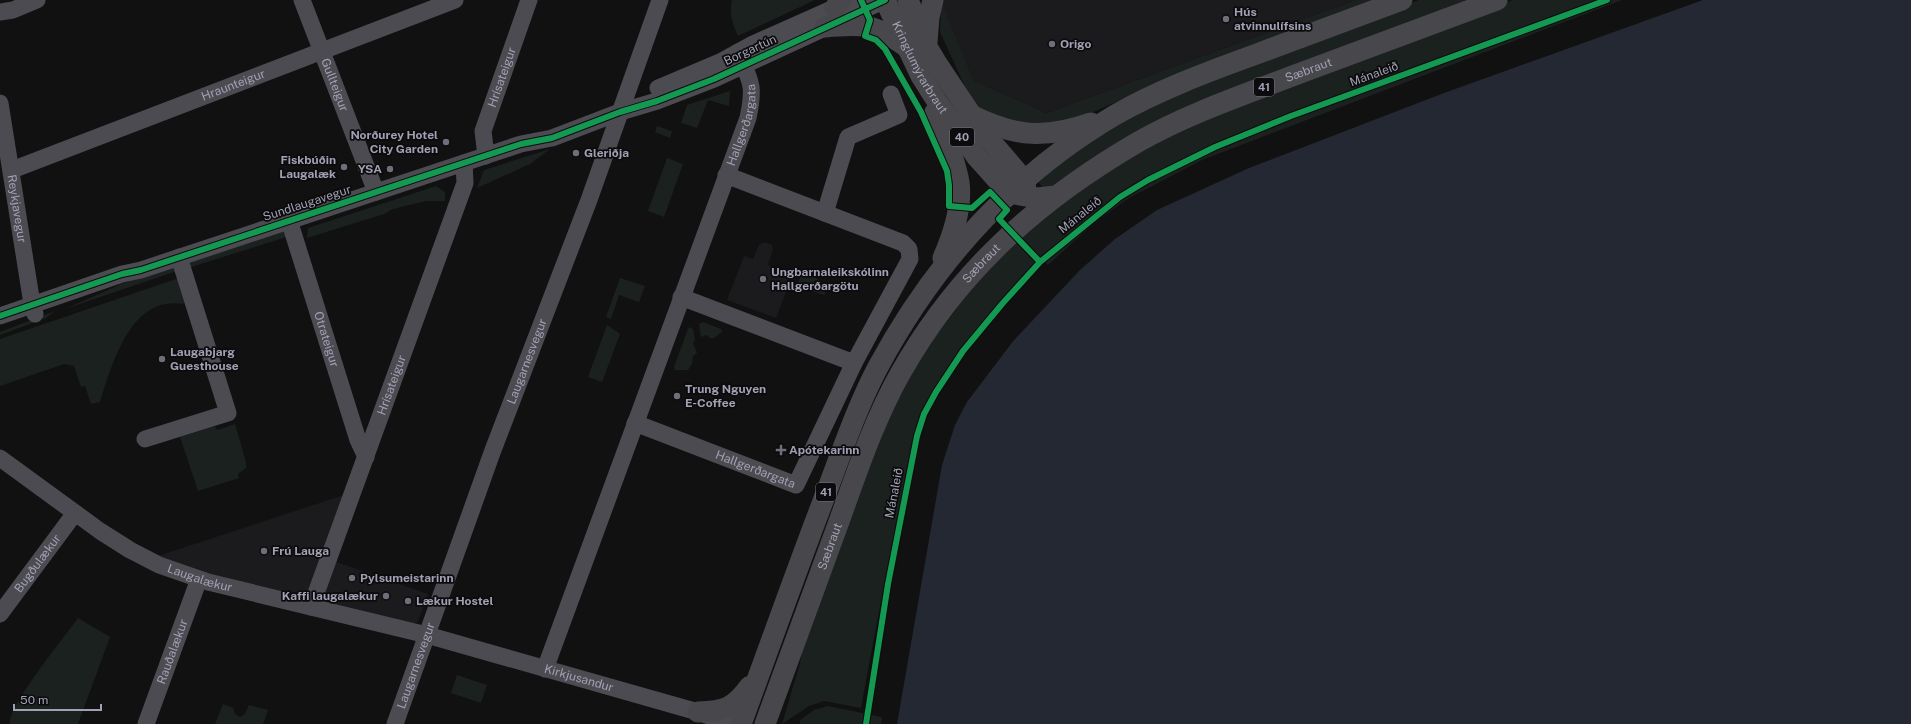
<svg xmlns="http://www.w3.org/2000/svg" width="1911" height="724" viewBox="0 0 1911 724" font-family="'Public Sans',sans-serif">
  <rect width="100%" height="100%" fill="#111"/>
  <path fill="#1b1b1d" d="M 940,0 L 1356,0 L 1044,114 L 1043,111 L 974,81 Z
    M 765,242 L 772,245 L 773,249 L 768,265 L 788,272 L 791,279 L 776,318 L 727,300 L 744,256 L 753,259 L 759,245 Z
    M 347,494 L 325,558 L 428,594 L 418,622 L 406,627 L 199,577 L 155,557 Z"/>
  <path fill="#1b211e" d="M 732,0 L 815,0 L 738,36 C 732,23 729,14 732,0 Z
    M 1356,0 L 1380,0 L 1177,76 L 1079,118 L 1031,128 L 978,115 L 940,32 L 941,1 L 974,81 L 1043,111 L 1044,114 Z
    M 1419,0 L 1473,0 L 1045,191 L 1037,180 L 1071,154 L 1134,115 L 1182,91 Z
    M 1513,0 L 1622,0 L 1202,160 L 1129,198 L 1094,223 L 1048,265 L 1022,239 L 1024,232 L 1138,149 L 1244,100 Z
    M 730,91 L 729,106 L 708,100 L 697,128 L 681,123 L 687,105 Z
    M 657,126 L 672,131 L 670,138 L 655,132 Z
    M 550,149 L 530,164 L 477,188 L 484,170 Z
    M 667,158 L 683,164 L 664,217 L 648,211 Z
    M 436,186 L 445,192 L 445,201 L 426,201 L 393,209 L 384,214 L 307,238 L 308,228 Z
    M 286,230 L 290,236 L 188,268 L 186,261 Z
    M 1014,241 L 1036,263 C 995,309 948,355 923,412 C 910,442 906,477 900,509 C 886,575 873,641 861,708 L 824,701 L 809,706 L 782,724 L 800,663 L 806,631 L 884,426 L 916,367 L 934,338 L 977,282 Z
    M 175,265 L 180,270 L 65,309 L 135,278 Z
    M 802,272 L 810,273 L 828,288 L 824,295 L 797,286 Z
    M 182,277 L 190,294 L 183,304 C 130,295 112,365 100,402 L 91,404 L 85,386 L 81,387 L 74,366 L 64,364 L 0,386 L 0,339 Z
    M 620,278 L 645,286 L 639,302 L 619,295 L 611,319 L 606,317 Z
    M 55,311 L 46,318 L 0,335 L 0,332 Z
    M 703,322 L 721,329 L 722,332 L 714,338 L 710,338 L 707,335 L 701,337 L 699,324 Z
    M 607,325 L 620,334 L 602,382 L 588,377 Z
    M 690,327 L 693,329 L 695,340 L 693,343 L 697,353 L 693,356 L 692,364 L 688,370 L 675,370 L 674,367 L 688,329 Z
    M 235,424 L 246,462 L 246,468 L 238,474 L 239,478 L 198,491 L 180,437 L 215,426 L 217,430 Z
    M 78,618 L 110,637 L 78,724 L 10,724 C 7,707 66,635 78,618 Z
    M 457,675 L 487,685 L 481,703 L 451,693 Z
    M 223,704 L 233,708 L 235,714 L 240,717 L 245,714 L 249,705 L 268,710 L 263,724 L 215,724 Z
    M 828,706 L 882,717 L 881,724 L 800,724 L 800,720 L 814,710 Z"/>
  <path fill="#242832" d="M 1703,0 L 1911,0 L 1911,724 L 897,724 L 942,465 L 955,425 L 967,402 L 1014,340 L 1080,270 L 1115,239 L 1157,210 L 1249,168 L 1444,93 Z"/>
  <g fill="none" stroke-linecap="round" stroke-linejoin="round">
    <g stroke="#4b4b51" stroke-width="17">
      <path id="s1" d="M 302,0 L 376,192"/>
      <path d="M 0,12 L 13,10 L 37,0"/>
      <path d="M 658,88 L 722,61 L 753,44 L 852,0"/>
      <path id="s2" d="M 0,103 L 32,304 L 35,314"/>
      <path id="s3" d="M 486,156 L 483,131 L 529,0"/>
      <path id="s4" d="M 12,170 L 455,0"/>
      <path d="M 825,213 L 848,137 L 899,115 L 891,94"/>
      <path id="s5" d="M 289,220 L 358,440 L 366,457"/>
      <path d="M 681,297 L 854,363"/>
      <path d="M 0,316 L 122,274 L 141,270 L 521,144 L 552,138 L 620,112 L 657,101 L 714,79 L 885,0"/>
      <path id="s6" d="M 635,423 L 796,485 L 854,363 L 910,259 L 909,249 L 903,243 L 726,175"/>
      <path d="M 145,439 L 228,413 L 179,257"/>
      <path id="s7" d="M 0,458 L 100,531 L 130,550 L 159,565 L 208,582 L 427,635 L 698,712 L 731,724"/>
      <path id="s8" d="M 311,607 L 465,183 L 464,163"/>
      <path id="s9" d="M 0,614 L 75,513"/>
      <path id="s10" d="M 545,669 L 748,118 C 755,85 751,82 738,52"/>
      <path id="s11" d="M 146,724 L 199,579"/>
      <path id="s12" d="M 395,724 L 493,450 L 589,200 L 660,0"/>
    </g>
    <g stroke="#48474c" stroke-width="21">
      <path id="s13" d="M 885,0 L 921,76 L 938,103 L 976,156 L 1009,193 L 1037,198 L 1056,196"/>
      <path d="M 908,0 L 927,47 L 936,62 L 982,131 L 1024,180 L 1027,194"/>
      <path d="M 835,8 L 841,0"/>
      <path d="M 825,27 C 865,23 875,24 908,48"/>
      <path d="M 927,42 L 929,17 L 933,0"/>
      <path d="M 935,112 C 943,132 952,152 957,173 C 965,200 954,233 943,258"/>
      <path d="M 973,116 C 1016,137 1046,139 1091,123"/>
      <path d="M 698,712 C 725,711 734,708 750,686"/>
      <path d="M 741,724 C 770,645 798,566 828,488 C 843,448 858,405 878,367 C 934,263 1013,175 1115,115 C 1159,90 1207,72 1254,55 C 1304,36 1353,18 1402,0"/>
      <path id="s14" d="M 765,724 C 789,658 813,593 837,527 C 856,475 873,422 900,374 C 958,271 1037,201 1138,142 C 1187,114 1243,95 1295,75 C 1363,50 1430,25 1497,0"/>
    </g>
    <g stroke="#0c0b0d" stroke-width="8">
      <path id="cycleway" d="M 861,0 L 870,20 L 865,36 L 876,40 L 885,49 L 921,112 L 947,171 L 949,185 L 949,206 L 972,208 L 990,192 L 1007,210 L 999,219 L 1040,262
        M 0,316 L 122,274 L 141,270 L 521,144 L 552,138 L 620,112 L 657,101 L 714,79 L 885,0
        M 866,724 L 888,584 L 917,436 L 924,414 L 936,392 L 963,351 L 1002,304 L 1040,262 L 1120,197 L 1148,180 L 1215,147 L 1291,116 L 1607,0"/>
    </g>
    <use href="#cycleway" stroke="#139951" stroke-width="6"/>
  </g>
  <g fill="#6f6f7a" stroke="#0c0b0d" stroke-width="1.5">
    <circle cx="1226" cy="19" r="4"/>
    <circle cx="1052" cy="44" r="4"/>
    <circle cx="446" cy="142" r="4"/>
    <circle cx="576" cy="153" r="4"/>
    <circle cx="344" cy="167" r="4"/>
    <circle cx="390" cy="169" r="4"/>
    <circle cx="763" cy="279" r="4"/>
    <circle cx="162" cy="359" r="4"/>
    <circle cx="677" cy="396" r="4"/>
    <path d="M779 444h4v4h4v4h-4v4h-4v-4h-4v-4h4z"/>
    <circle cx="264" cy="551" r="4"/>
    <circle cx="352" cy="578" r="4"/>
    <circle cx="386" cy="596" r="4"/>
    <circle cx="408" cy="601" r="4"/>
  </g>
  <g text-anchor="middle" stroke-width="3.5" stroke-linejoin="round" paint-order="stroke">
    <g fill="#0c0b0d" stroke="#747481" stroke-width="1">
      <rect x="1254" y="78" width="20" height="18" rx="3"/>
      <rect x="950" y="128" width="24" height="18" rx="3"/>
      <rect x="816" y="483" width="20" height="18" rx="3"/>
    </g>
    <g font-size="11" font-weight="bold" fill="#a1a1b3">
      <text x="1264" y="91">41</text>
      <text x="962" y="141">40</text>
      <text x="826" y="496">41</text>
    </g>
    <g font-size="12" font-weight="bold" fill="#a1a1b3" stroke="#0c0b0d" text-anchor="start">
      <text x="1234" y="16">Hús<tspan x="1234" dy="14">atvinnulífsins</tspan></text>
      <text x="1060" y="48">Origo</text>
      <text x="438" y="139" text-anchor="end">Norðurey Hotel<tspan x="438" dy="14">City Garden</tspan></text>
      <text x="584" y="157">Gleriðja</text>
      <text x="336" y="164" text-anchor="end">Fiskbúðin<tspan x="336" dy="14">Laugalæk</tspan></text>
      <text x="382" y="173" text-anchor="end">YSA</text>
      <text x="771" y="276">Ungbarnaleikskólinn<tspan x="771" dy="14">Hallgerðargötu</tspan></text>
      <text x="170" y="356">Laugabjarg<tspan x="170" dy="14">Guesthouse</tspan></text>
      <text x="685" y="393">Trung Nguyen<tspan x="685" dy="14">E-Coffee</tspan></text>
      <text x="789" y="454">Apótekarinn</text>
      <text x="272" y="555">Frú Lauga</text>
      <text x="360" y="582">Pylsumeistarinn</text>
      <text x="378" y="600" text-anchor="end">Kaffi laugalækur</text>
      <text x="416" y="605">Lækur Hostel</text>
    </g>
    <g font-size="12" fill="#a1a1b3" stroke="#0c0b0d">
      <text transform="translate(750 50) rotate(-25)" y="4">Borgartún</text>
      <text dy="4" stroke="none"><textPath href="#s13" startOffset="76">Kringlumýrarbraut</textPath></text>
      <text dy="4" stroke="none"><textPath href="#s14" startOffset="897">Sæbraut</textPath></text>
      <text transform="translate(1374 74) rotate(-20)" y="4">Mánaleið</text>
      <text dy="4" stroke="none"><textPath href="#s3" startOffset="82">Hrísateigur</textPath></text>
      <text dy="4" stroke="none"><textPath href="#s1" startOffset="91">Gullteigur</textPath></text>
      <text dy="4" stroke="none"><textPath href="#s4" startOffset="237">Hraunteigur</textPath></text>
      <text dy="4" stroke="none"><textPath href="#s10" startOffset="579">Hallgerðargata</textPath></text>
      <text transform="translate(307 203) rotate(-18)" y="4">Sundlaugavegur</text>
      <text dy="4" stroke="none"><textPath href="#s2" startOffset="107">Reykjavegur</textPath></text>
      <text transform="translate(1080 215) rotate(-39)" y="4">Mánaleið</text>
      <text dy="4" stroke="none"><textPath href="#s14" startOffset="513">Sæbraut</textPath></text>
      <text dy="4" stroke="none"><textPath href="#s5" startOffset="125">Otrateigur</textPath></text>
      <text dy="4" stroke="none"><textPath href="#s12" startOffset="386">Laugarnesvegur</textPath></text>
      <text dy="4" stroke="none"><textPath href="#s8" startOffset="236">Hrísateigur</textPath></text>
      <text dy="4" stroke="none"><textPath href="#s6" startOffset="129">Hallgerðargata</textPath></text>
      <text transform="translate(894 493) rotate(-79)" y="4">Mánaleið</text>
      <text dy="4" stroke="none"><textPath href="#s14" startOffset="189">Sæbraut</textPath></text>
      <text dy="4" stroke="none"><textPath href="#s9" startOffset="63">Bugðulækur</textPath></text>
      <text dy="4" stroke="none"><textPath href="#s7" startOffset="235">Laugalækur</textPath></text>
      <text dy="4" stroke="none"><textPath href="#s11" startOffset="77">Rauðalækur</textPath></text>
      <text dy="4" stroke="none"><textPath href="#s12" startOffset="62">Laugarnesvegur</textPath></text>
      <text dy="4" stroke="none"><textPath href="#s7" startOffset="627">Kirkjusandur</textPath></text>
    </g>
  </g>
  <path d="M14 704v6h87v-6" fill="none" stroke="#a1a1b3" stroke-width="2"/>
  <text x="20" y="704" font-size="12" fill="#a1a1b3" stroke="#0c0b0d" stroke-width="3" paint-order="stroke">50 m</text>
</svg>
